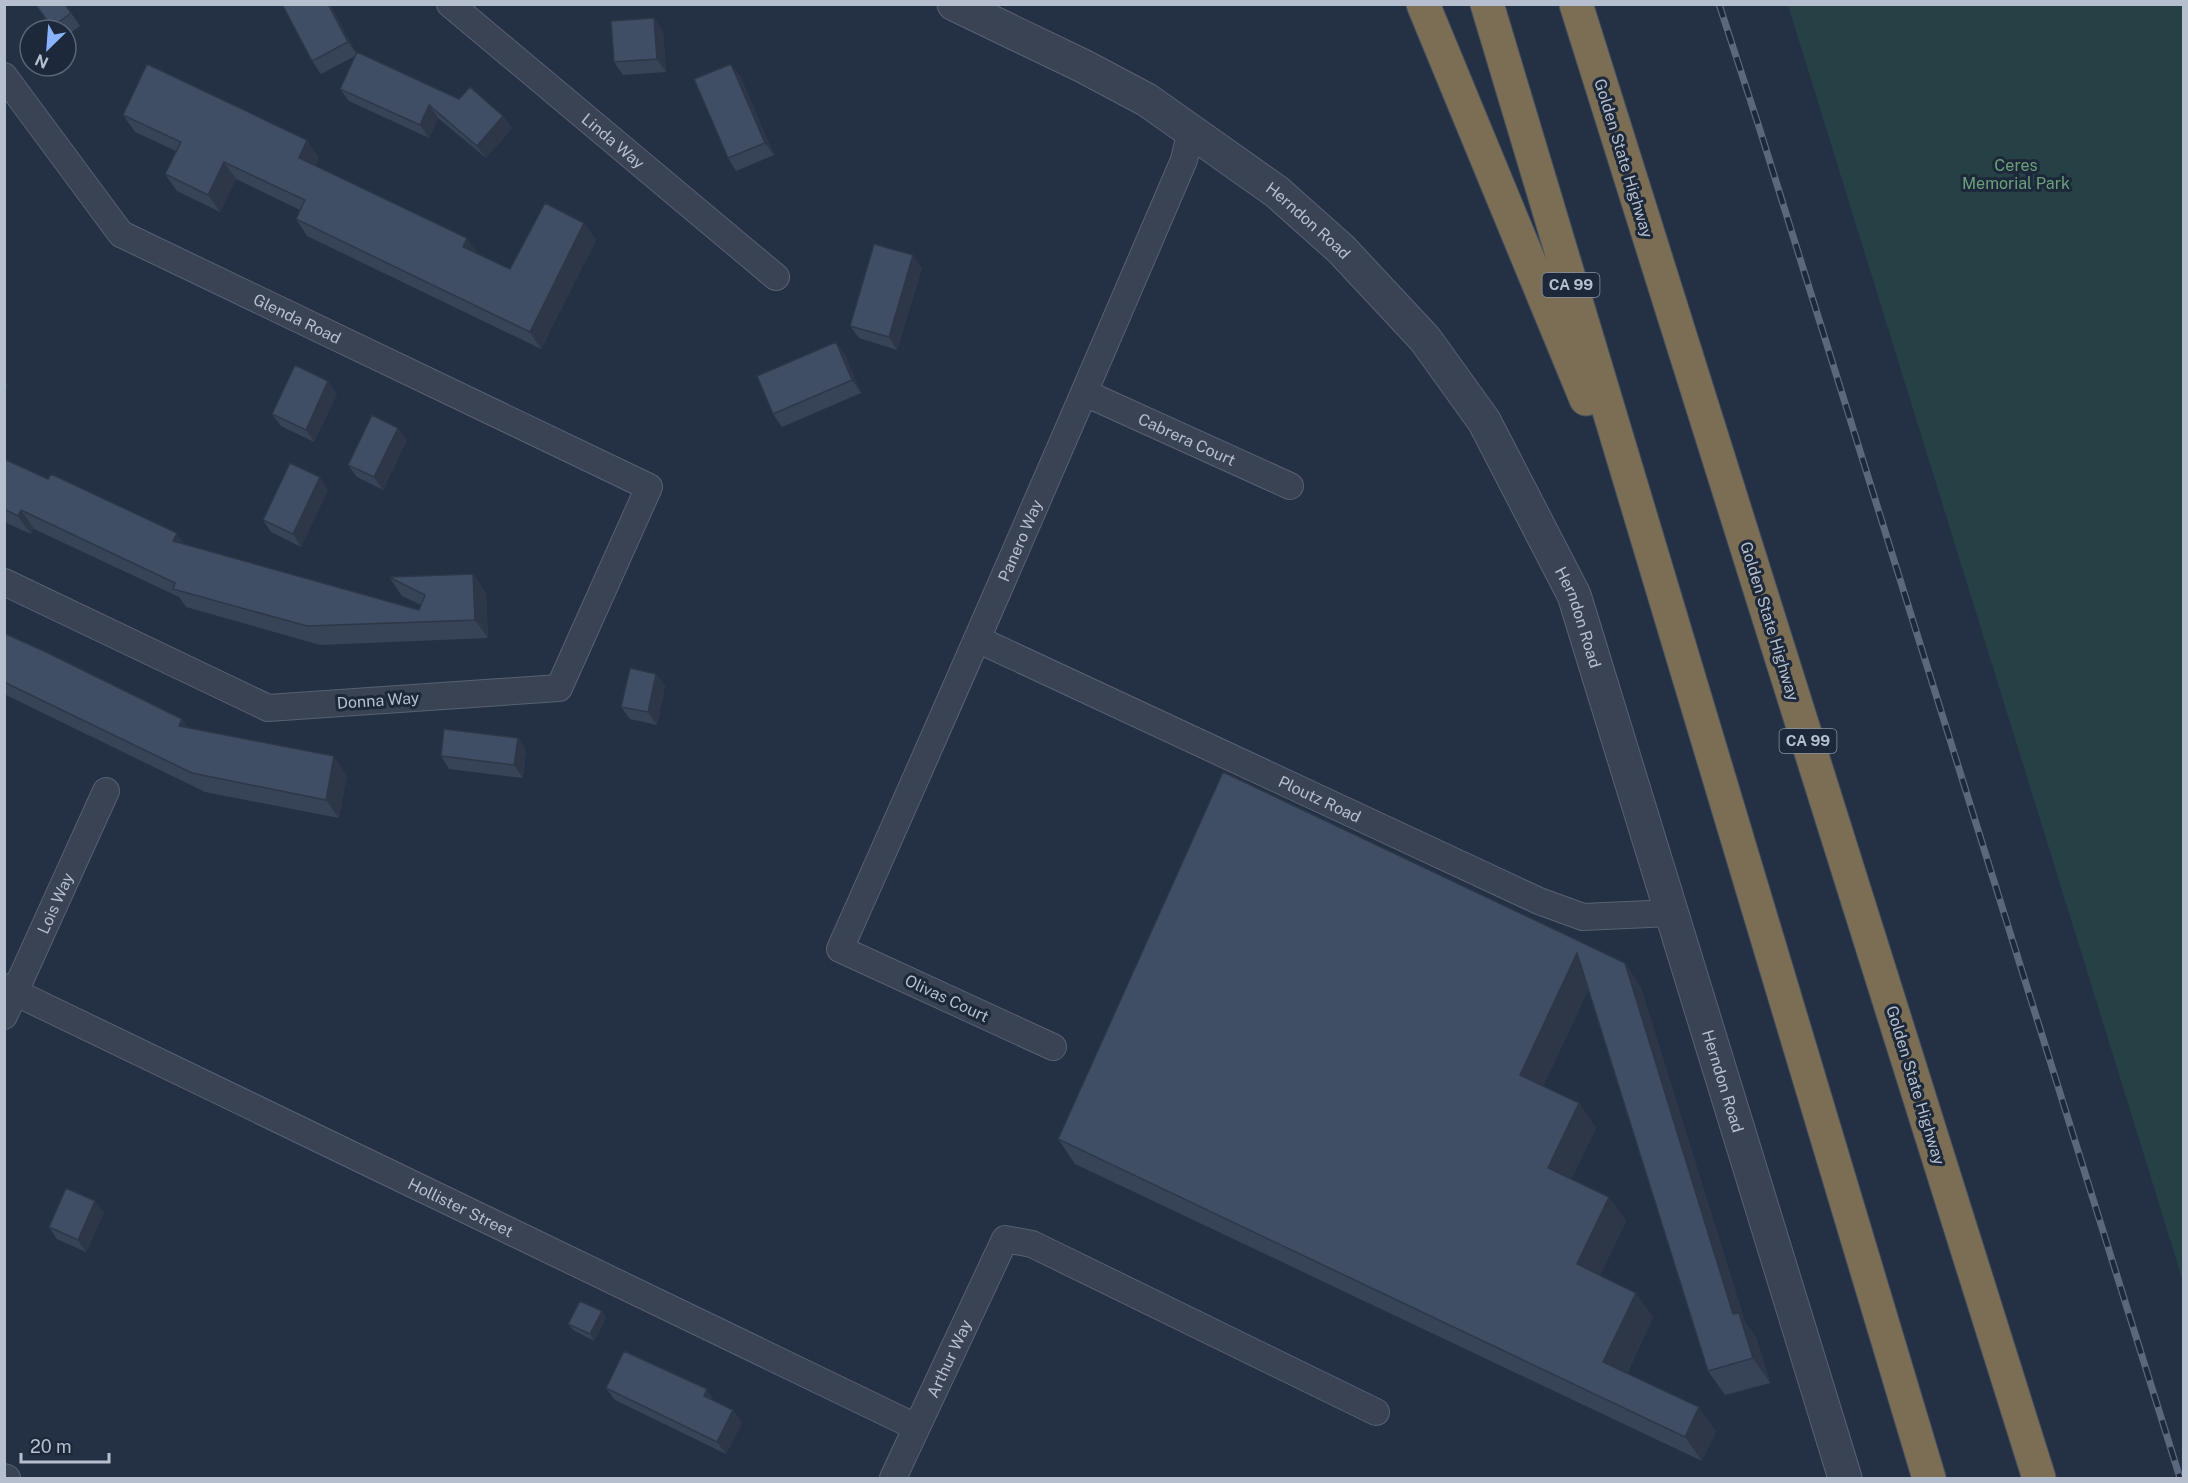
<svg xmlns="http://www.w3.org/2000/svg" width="2188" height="1483" viewBox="0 0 2188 1483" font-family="'Public Sans',sans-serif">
  <rect width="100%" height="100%" fill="#243145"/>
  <path fill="#264146" d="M 1788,5 L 2183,5 L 2183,1281 Z"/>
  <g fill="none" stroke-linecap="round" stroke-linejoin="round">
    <g stroke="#576172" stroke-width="28">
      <g id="minor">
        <path id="s1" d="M 450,4 L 776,277"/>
        <path id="s2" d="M 4,76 L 121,234 L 649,487 L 559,688 L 268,708 L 4,582"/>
        <path id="s3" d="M 1085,393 L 1290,486"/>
        <path id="s4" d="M 979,640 L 1539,901 L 1583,917 L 1671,913"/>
        <path id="s5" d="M 4,987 L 916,1427"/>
        <path id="s6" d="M 4,1016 L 106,791"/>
        <path id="s7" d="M 1053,1047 L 840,949 C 957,687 1071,424 1184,160 L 1191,130"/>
        <path d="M 4,1477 L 7,1478"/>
        <path id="s8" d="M 893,1478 L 1005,1239 L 1032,1244 L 1376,1412"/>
      </g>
    </g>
    <g stroke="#576172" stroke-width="35">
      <g id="tertiary">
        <path id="s9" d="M 954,4 L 1083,66 L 1147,100 L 1277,192 L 1341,249 L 1425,339 L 1484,421 L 1574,595 L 1845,1478"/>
      </g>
    </g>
    <g stroke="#444e5f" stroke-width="35">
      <path id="motorway" d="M 1423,4 L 1586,399
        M 1487,4 L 1929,1478
        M 1576,4 L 2039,1478"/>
    </g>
    <use href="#minor" stroke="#394354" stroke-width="26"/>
    <use href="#tertiary" stroke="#394354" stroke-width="33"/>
    <use href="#motorway" stroke="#7b6e55" stroke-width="33"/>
    <g stroke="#5b677c" stroke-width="7">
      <path id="rail" d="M 1719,4 L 1760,130 L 2180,1478"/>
    </g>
    <use href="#rail" stroke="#1d283a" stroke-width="4.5" stroke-dasharray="14" stroke-linecap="butt"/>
  </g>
  <path fill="#374357" d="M 35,4 L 65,4 L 80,26 L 66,36 L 66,30 L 53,30 Z
    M 330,4 L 356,53 L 459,99 L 503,116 L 512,128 L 486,158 L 438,118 L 429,138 L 349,101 L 340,89 L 355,56 L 321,74 L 312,61 Z
    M 663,31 L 666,72 L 623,75 L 614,62 Z
    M 740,76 L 774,155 L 736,171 L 728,158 Z
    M 123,115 L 319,157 L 315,166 L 478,254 L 510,269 L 584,223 L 596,240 L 541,349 L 307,236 L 296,219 L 300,210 L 236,179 L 220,212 L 177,191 L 165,174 L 176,151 L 135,132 Z
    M 922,268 L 897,350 L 859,338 L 850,326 Z
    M 836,342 L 845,355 L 861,393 L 782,427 L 773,414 Z
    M 337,394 L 314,442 L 281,426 L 272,414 Z
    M 407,440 L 383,490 L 357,477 L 348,465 Z
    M 4,459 L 185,545 L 419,610 L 421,605 L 402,596 L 389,577 L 473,574 L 486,593 L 488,638 L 320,645 L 186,607 L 179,597 L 34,529 L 31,534 L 4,522 Z
    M 328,490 L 301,547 L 271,532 L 263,520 Z
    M 4,633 L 187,727 L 347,775 L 339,818 L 205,792 L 4,694 Z
    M 656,674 L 665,686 L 657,725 L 630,719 L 621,707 Z
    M 518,738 L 526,750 L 523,778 L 449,769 L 441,756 Z
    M 1625,963 L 1641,988 L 1745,1322 L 1756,1337 L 1770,1383 L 1725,1395 L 1708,1371 L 1588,990 L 1543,1086 L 1579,1103 L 1596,1128 L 1571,1179 L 1609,1197 L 1626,1221 L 1600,1275 L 1653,1317 L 1627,1373 L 1716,1431 L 1702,1461 L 1075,1164 L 1058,1139 Z
    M 95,1201 L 104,1213 L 86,1252 L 57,1239 L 49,1227 Z
    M 606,1318 L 594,1341 L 573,1330 L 568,1324 Z
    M 606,1388 L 715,1401 L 733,1410 L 742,1423 L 726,1454 L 615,1400 Z"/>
  <path fill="#2d3747" d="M 328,4 L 330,4 L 357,55 L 348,42 Z
    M 654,18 L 663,31 L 666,72 L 657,59 Z
    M 731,64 L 740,76 L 774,155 L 765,143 Z
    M 429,105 L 438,118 L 429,138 L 420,125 Z
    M 503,116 L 512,128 L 486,158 L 477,146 Z
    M 307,140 L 319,157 L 311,175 L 299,158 Z
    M 224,162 L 236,179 L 220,212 L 208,195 Z
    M 584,223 L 596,240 L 541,349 L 530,332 Z
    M 467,238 L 479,255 L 463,247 Z
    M 913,255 L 922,268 L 897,350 L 889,337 Z
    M 836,342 L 845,355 L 861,393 L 852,380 Z
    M 328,381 L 337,394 L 314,442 L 306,430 Z
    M 4,382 L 8,386 L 4,393 Z
    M 398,428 L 407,440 L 383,490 L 374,477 Z
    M 320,477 L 328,490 L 301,547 L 293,534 Z
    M 21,510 L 34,529 L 31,534 L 18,516 Z
    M 177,533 L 190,552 L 173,541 Z
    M 473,574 L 486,593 L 488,638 L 475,620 Z
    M 656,674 L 665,686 L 657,725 L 648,712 Z
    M 182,719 L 195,738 L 179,726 Z
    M 518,738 L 526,750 L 523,778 L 514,765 Z
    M 334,756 L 347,775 L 339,818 L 326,800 Z
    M 1577,953 L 1594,978 L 1537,1100 L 1520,1075 Z
    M 1625,963 L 1641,988 L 1745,1322 L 1756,1337 L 1770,1383 L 1753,1358 L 1733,1314 Z
    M 1579,1103 L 1596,1128 L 1565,1192 L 1548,1168 Z
    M 1609,1197 L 1626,1221 L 1594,1289 L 1577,1264 Z
    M 95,1201 L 104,1213 L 86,1252 L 78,1240 Z
    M 1636,1293 L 1653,1317 L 1620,1386 L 1603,1362 Z
    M 602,1311 L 606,1318 L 594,1341 L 590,1334 Z
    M 707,1389 L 715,1402 L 704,1396 Z
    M 1699,1407 L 1716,1431 L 1702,1461 L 1685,1437 Z
    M 733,1410 L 742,1423 L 726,1454 L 717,1442 Z"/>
  <path fill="#404e65" stroke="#2d3747" stroke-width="1.5" d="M 35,4 L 65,4 L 71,13 L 52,27 Z
    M 282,4 L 328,4 L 348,42 L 312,61 Z
    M 654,18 L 657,59 L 614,62 L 611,21 Z
    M 357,52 L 459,99 L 470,87 L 503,116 L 477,146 L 429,105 L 420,125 L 340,89 Z
    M 147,64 L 307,140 L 299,158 L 467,238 L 463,247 L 510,269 L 545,203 L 584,223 L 530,332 L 296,219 L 305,200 L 224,162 L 208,195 L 165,174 L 181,142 L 123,115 Z
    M 731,64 L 765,143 L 728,158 L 694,79 Z
    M 874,244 L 913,255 L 889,337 L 850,326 Z
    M 836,342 L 852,380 L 773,414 L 757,376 Z
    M 295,365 L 328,381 L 306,430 L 272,414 Z
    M 372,415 L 398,428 L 374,477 L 348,465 Z
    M 4,459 L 48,479 L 51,474 L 177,533 L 173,541 L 419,610 L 425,595 L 389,577 L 473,574 L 475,620 L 307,626 L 173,589 L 175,583 L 21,510 L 18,516 L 4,509 Z
    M 290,463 L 320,477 L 293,534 L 263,520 Z
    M 4,633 L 46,652 L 182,719 L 179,726 L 334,756 L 326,800 L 192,773 L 4,682 Z
    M 630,668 L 656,674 L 648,712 L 621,707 Z
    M 444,729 L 518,738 L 514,765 L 441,756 Z
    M 1223,772 L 1625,963 L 1733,1314 L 1739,1313 L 1753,1358 L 1708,1371 L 1577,953 L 1520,1075 L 1579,1103 L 1548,1168 L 1609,1197 L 1577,1264 L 1636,1293 L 1603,1362 L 1699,1407 L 1685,1437 L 1058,1139 Z
    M 66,1188 L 95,1201 L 78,1240 L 49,1227 Z
    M 580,1301 L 602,1311 L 590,1334 L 568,1324 Z
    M 624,1351 L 707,1389 L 704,1396 L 733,1410 L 717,1442 L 606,1388 Z"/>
  <g text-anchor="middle" stroke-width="6" stroke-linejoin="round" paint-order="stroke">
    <g fill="#1d283a" stroke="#8892a2" stroke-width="1.5">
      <rect x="1542.5" y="273" width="57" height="24" rx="4.5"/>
      <rect x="1779.5" y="729" width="57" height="24" rx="4.5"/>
    </g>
    <g font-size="15" font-weight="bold" fill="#b6bfce">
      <text x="1571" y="290">CA 99</text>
      <text x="1808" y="746">CA 99</text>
    </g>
    <g font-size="16" fill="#b6bfce" stroke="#1d283a">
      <text dy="6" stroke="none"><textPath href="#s1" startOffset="213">Linda Way</textPath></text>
      <text transform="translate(1624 158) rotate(73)" y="6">Golden State Highway</text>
      <text dy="6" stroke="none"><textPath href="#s9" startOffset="417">Herndon Road</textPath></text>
      <text dy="6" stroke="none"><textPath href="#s2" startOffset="392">Glenda Road</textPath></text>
      <text dy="6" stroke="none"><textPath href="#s3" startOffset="112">Cabrera Court</textPath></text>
      <text dy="6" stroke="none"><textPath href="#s7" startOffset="681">Panero Way</textPath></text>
      <text dy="6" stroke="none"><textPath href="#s9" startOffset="903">Herndon Road</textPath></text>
      <text transform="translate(1770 621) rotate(73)" y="6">Golden State Highway</text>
      <text transform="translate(378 700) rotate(-4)" y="6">Donna Way</text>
      <text dy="6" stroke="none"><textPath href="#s4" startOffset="376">Ploutz Road</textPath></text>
      <text dy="6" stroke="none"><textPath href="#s6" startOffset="124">Lois Way</textPath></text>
      <text transform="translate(947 998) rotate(25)" y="6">Olivas Court</text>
      <text dy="6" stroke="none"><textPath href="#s9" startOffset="1389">Herndon Road</textPath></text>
      <text transform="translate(1916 1085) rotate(73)" y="6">Golden State Highway</text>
      <text dy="6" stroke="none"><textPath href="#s5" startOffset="507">Hollister Street</textPath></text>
      <text dy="6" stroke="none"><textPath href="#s8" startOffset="132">Arthur Way</textPath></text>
    </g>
    <g font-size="16" fill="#6ba17a" stroke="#1d283a">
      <text x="2016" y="171">Ceres<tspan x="2016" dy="18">Memorial Park</tspan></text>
    </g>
  </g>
  <rect width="2188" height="1483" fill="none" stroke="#b6bfce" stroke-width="12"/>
  <g transform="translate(48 48) rotate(205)"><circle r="28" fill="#1d283a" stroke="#5a6475" stroke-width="1.5"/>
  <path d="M0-4.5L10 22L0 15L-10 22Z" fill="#8ab3ff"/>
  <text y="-9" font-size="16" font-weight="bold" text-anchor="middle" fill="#b6bfce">N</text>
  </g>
  <path d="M21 1453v9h88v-9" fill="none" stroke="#b6bfce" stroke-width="3"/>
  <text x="30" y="1453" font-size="18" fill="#b6bfce" stroke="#1d283a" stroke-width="4.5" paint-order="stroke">20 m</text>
</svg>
